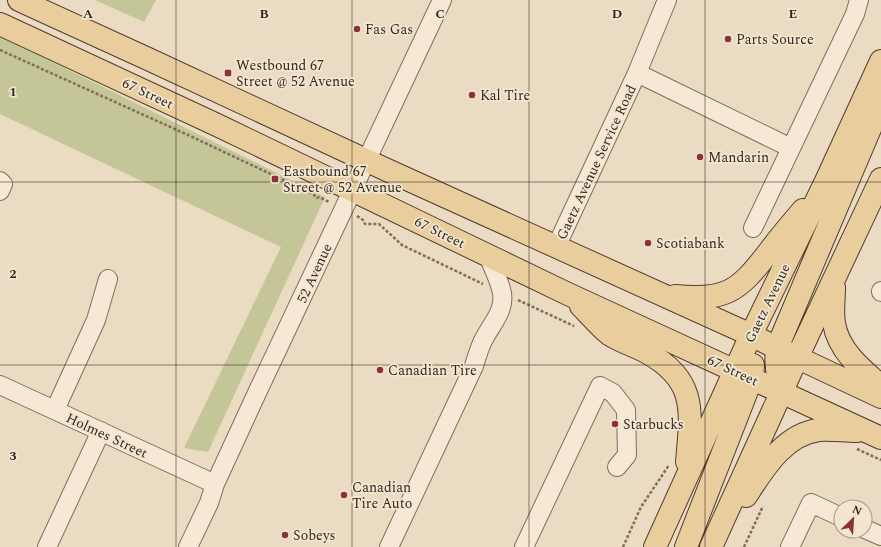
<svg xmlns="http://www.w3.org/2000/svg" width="881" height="547" viewBox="0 0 881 547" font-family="Spectral,serif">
  <rect width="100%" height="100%" fill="#eadbc2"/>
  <path fill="#c4c698" d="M 95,0 L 156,0 L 144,22 Z
    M 0,36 L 325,197 L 208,452 L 184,448 L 281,247 L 0,114 Z"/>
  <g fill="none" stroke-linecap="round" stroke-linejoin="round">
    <g stroke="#826d5b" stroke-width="20">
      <path id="minor" d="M 637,73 L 667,0
        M 0,181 L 3,184 L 0,191
        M 753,228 L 855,14 L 859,0
        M 556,247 L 637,73 L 791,148
        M 881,292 L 881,291
        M 0,385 L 215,484
        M 55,410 L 96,320 L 108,279
        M 865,529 L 881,536
        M 47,547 L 101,431
        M 188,547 L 209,503 L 215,484 L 256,395 L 442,0
        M 389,547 L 474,366 C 477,356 480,345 485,337 C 493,322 507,308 501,289 C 498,277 492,266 488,255
        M 524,547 L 600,386 L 613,393 L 626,410 L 627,455 L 617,467
        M 790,547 L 811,503 L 841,517"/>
    </g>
    <g stroke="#503c2f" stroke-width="24">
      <path id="major" d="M 19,0 L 146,58 L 387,170 L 751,335 L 777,348 L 881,397
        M 0,24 L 217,125 L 568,294 L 881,438
        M 834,288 C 834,299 832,312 834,323 C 838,350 861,369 881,386
        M 675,296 C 725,301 738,292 768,253 C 779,238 791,224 803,210
        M 581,306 C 590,315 599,326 609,334 C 621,342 636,346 648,353 C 698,381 691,413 687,462
        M 782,392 C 778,377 775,364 777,348 L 872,124 L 873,86
        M 746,496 C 763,470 784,434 819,430 C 831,429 844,431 857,431
        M 655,547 L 751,335 L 826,181 L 881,61
        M 686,547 L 752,378 L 753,365
        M 711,547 L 797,358 L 881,179"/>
    </g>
    <path stroke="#826d5b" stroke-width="2.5" stroke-dasharray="3 2" stroke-linecap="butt" d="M 0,50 L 188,135 L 313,194 L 317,198 L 319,197 L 329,202
      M 357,216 L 363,220 L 365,224 L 379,224 L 402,245 L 483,284
      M 518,300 L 574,326
      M 857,449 L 881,460
      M 623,547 L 641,507 L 669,465
      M 744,547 L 763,506"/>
    <use href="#minor" stroke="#f5e9d5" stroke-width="18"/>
    <use href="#major" stroke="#eacd9d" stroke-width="22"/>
  </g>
  <path fill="none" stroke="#33271e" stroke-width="1" stroke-opacity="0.55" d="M 176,0 L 176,547M 352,0 L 352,547M 529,0 L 529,547M 705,0 L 705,547M 0,182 L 881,182M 0,365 L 881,365"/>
  <g fill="#8b3138" stroke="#f2e6d1" stroke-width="1.5">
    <circle cx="357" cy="29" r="4"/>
    <circle cx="728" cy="39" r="4"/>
    <rect x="224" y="69" width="8" height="8" rx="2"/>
    <circle cx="472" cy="95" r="4"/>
    <circle cx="700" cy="157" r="4"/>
    <rect x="271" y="175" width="8" height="8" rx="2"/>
    <circle cx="648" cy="243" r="4"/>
    <circle cx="380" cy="370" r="4"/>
    <circle cx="615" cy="424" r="4"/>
    <circle cx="344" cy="495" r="4"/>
    <circle cx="285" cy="535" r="4"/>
  </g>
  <g text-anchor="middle" stroke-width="3.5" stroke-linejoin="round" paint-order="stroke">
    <g font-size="14" fill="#33271e" stroke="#f2e6d1" text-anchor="start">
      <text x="365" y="34">Fas Gas</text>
      <text x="736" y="44">Parts Source</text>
      <text x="236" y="70">Westbound 67<tspan x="236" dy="16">Street @ 52 Avenue</tspan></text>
      <text x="480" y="100">Kal Tire</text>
      <text x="708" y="162">Mandarin</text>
      <text x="283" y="176">Eastbound 67<tspan x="283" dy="16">Street @ 52 Avenue</tspan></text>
      <text x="656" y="248">Scotiabank</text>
      <text x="388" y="375">Canadian Tire</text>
      <text x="623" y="429">Starbucks</text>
      <text x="352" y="492">Canadian<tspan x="352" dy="16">Tire Auto</tspan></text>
      <text x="293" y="540">Sobeys</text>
    </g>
    <g font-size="14" fill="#33271e" stroke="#f2e6d1">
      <text transform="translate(148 93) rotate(25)" y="5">67 Street</text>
      <text transform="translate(596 162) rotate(-65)" y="5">Gaetz Avenue Service Road</text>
      <text transform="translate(440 232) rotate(26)" y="5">67 Street</text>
      <text transform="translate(314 273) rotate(-65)" y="5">52 Avenue</text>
      <text transform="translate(767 303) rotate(-64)" y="5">Gaetz Avenue</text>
      <text transform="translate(733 370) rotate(25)" y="5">67 Street</text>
      <text transform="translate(107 435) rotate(25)" y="5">Holmes Street</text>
    </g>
  </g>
  <g font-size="13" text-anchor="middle" font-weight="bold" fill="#33271e" stroke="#f2e6d1" stroke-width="3.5" stroke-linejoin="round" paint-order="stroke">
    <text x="88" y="18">A</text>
    <text x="264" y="18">B</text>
    <text x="440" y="18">C</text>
    <text x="617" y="18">D</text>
    <text x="793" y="18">E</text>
    <text x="13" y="96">1</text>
    <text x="13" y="278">2</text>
    <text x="13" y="460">3</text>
  </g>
  <g transform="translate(853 519) rotate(25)"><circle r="19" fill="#f2e6d1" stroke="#a69a89"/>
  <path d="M0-3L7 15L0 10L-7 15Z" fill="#8b3138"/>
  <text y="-6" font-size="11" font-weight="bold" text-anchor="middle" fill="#33271e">N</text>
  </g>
</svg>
